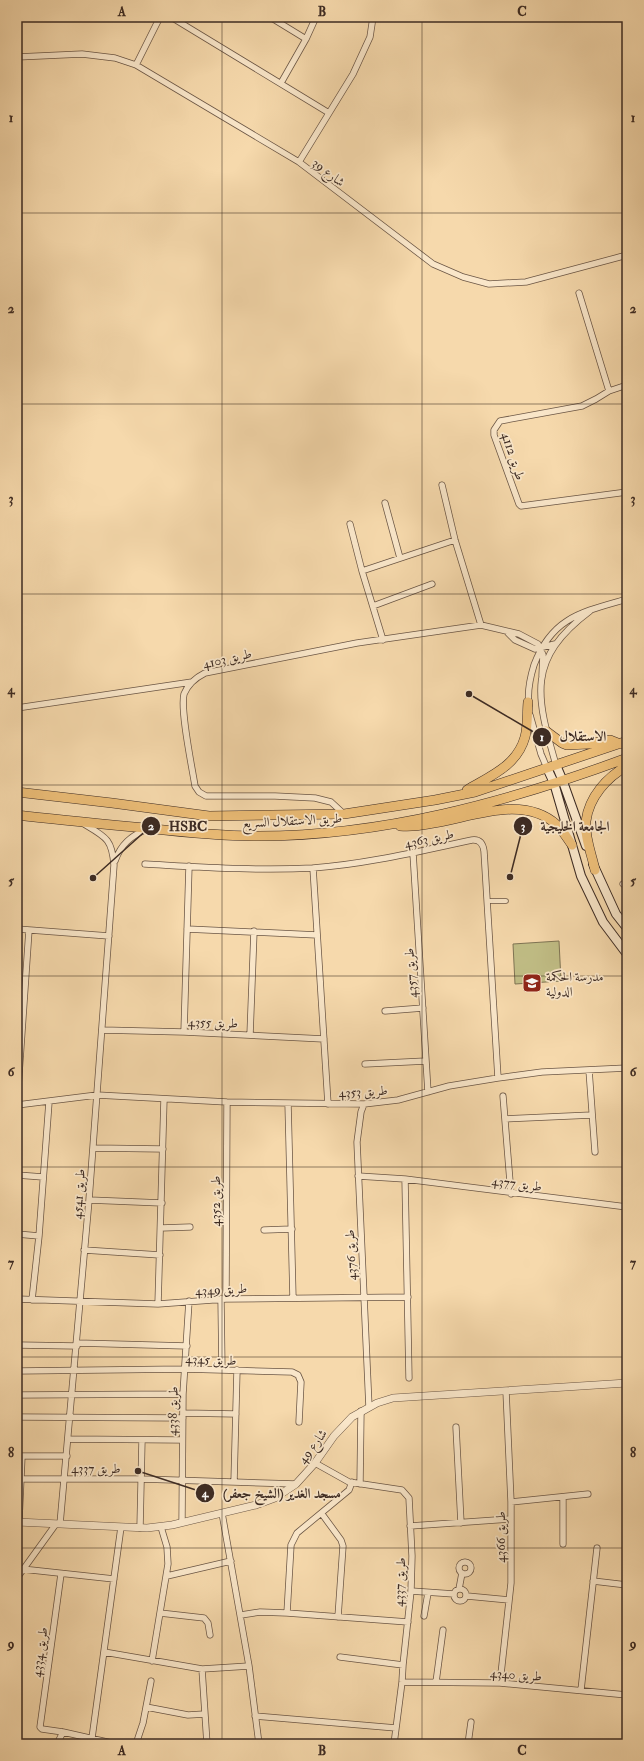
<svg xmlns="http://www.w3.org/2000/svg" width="644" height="1761" viewBox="0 0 644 1761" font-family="'IM FELL Double Pica',Amiri,serif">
  <rect width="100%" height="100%" fill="#f6d9ac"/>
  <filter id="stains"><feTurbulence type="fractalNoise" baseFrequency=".005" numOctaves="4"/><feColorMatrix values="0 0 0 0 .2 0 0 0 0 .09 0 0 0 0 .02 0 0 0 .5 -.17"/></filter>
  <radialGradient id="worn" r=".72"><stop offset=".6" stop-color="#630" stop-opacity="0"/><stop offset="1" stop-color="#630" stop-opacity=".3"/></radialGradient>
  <path fill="#c1be86" stroke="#7f7454" d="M 559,941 L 561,981 L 515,984 L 513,944 Z"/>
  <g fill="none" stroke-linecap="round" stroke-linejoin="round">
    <g stroke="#6b5645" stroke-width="5.5">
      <path id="pedestrian" d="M 488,901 L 506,901"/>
    </g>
    <g stroke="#6b5645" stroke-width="7">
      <path id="minor" d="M 171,17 L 329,113
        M 270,17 L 306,39
        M 17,57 L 82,54 L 115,58 L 136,65 L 299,162 L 433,264 L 463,277 L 489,284 L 526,282 L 627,255
        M 136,65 L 160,17
        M 281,83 L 306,39 L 316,17
        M 299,162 L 353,74 L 370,37 L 373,17
        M 579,293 L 609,391
        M 627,385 L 609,391 L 596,399 L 582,406 L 500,421 L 494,430 L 494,435 L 519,504 L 521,506 L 627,492
        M 442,485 L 455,540 L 481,625
        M 385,503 L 400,558
        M 350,524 L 362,571 L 383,640
        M 362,571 L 455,540
        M 373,606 L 432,584
        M 508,633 L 515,640 L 535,649 L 555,644
        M 529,705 C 527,691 530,678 534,665 C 552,617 582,612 627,599
        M 17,708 L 192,682
        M 530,715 L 541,754 L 547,768
        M 556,765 C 536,696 526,659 590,611
        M 344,814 L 331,802 L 315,798 L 275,796 L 206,796 L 199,792 L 195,786 C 192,767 180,710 184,694 C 188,684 195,678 205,673 L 357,643 L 481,625 L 519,634 L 538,644 L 543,655 L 542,676
        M 413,853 L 428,1092
        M 115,861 C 121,844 131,836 147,829
        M 145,864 C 201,867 257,871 313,868 C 367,864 420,851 472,840 C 480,839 483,844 484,851 L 498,1078
        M 313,868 L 328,1104
        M 623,884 L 627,882
        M 17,929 L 109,936
        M 187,929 L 317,935
        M 385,1011 L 423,1008
        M 102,1030 L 184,1032 L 324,1039
        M 184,1032 L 189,866
        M 250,1035 L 254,931
        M 365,1064 L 426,1061
        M 589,1070 L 595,1152
        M 503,1096 L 511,1194
        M 288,1103 L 293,1298
        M 17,1104 L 29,930
        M 364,1104 L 361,1112 L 357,1142 L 369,1407
        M 17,1105 L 97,1095 L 227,1102 L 364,1104 L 398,1100 L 449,1086 L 498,1078 L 542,1072 L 627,1068
        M 505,1119 L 592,1115
        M 93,1148 L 163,1149
        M 17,1175 L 43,1177
        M 358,1176 L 405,1179 L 627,1207
        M 405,1179 L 409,1378
        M 89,1200 L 162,1203
        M 161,1228 L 190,1227
        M 264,1230 L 292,1229
        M 17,1234 L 39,1236
        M 84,1250 L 160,1255
        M 17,1299 L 158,1304 L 226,1299 L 408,1297
        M 221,1299 L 222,1370
        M 226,1299 L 227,1102
        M 32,1300 L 39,1236 L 49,1102
        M 158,1304 L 164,1099
        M 77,1343 L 187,1346
        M 17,1345 L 77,1346
        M 17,1371 L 185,1369 L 292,1372 L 298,1375 L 301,1382 L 299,1422
        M 17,1395 L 183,1394
        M 183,1413 L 236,1414
        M 17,1417 L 183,1418
        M 456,1427 L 461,1523
        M 68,1439 L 182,1440
        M 17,1456 L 67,1456
        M 315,1463 L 349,1482 L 402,1490 L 409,1498 L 412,1556 L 411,1591 L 403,1665 L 402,1682 L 394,1744
        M 17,1479 L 142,1479 L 296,1484
        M 234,1482 L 237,1370
        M 360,1484 L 361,1411
        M 511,1502 L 588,1494
        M 222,1513 L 249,1666 L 259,1744
        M 322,1514 L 341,1540 L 343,1546 L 338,1617
        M 19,1522 L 22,1456
        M 182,1522 L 183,1394 L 189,1301
        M 60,1524 L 89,1200 L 114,865 C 112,839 106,837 84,824
        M 410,1526 L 511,1519
        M 140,1528 L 142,1440
        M 563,1544 L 563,1497
        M459 1568a6 6 0 1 1 12 0a6 6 0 1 1-12 0Z
        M 22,1569 L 114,1579
        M 61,1574 L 40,1727 L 42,1729 L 63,1732 L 116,1744
        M 167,1576 L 231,1561
        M 17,1578 L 56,1524
        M 593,1581 L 627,1585
        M454 1595a6 6 0 1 1 12 0a6 6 0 1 1-12 0Z
        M 459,1589 L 462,1573
        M 411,1591 L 454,1594
        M 467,1596 L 509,1600
        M 160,1613 L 204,1618 L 208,1623 L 210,1635
        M 287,1613 L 291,1545 L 297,1533 L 349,1490 L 352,1482
        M 241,1615 L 260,1612 L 287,1613 L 408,1622
        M 424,1616 L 428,1593
        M 104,1652 L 202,1669 L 249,1666
        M 340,1657 L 403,1665
        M 152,1661 L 168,1564 L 167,1547 L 161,1527
        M 202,1669 L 207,1744
        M 17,1673 L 17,1681
        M 402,1682 L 500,1683 L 627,1695
        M 436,1682 L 443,1630
        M 500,1683 L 511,1583 L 511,1502 L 506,1391
        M 581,1690 L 597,1548
        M 146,1707 L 188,1715 L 205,1714
        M 255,1716 L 396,1728
        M 92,1738 L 121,1527
        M 57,1744 L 63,1732
        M 136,1744 L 143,1723 L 151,1681
        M 468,1744 L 471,1722"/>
    </g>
    <g stroke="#6b5645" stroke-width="8">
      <path id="tertiary" d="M 17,1522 L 147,1528 L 172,1525 L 256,1505 L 275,1498 L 296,1484 L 315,1463 L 334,1436 L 352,1417 L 377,1403 L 393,1398 L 627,1383"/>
    </g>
    <g stroke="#3d2b23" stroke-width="10">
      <path id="secondary" d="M 556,765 L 562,779 L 586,846
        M 547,768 L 554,783 L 581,876 L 603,922 L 627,954
        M 593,864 L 616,914 L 627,928"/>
    </g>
    <g stroke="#3d2b23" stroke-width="10">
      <path id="primary" d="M 546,731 L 562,743 L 567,745 L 588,744 L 610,740 L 620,744
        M 467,790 C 490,776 517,766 525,737 C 528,726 527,714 528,702
        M 17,792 L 112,803 L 209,816 L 344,814 L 435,800 L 475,792 L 627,741
        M 17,815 C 59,820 102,824 144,828 C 181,832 217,836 253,836 C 381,837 508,802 627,758
        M 400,826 C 409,827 418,826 428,824 C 468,819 522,793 557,825 C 563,831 567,838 572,845
        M 595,870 C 592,855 584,836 586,821 C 589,797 607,777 627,766"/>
    </g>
    <use href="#pedestrian" stroke="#f9e6c9" stroke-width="4"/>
    <use href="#minor" stroke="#f9e6c9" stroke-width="5.5"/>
    <use href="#tertiary" stroke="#f9e6c9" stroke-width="7"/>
    <use href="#secondary" stroke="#f9e6c9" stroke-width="8"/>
    <use href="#primary" stroke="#ebbc76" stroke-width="9"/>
  </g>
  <path fill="none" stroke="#3d2b23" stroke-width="1" stroke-opacity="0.55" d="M 222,17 L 222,1744M 422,17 L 422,1744M 17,213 L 627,213M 17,404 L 627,404M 17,594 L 627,594M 17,785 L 627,785M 17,976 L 627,976M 17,1167 L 627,1167M 17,1357 L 627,1357M 17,1548 L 627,1548"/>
  <defs>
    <g id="school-square" transform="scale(1)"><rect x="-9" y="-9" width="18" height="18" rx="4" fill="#8f2418" stroke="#f9e6c9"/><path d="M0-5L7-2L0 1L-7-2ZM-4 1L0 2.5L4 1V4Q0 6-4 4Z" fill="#fff"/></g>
  </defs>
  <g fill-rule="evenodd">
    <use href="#school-square" x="532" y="983"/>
  </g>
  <g text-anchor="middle" stroke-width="3.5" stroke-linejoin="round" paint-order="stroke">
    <g font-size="13" fill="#3d2b23" stroke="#f9e6c9">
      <text transform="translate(329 172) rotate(37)" y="5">شارع 39</text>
      <text transform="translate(514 456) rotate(72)" y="5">طريق 4112</text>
      <text transform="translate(227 658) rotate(-13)" y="5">طريق 4103</text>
      <text transform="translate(292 820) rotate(-3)" y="5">طريق الاستقلال السريع</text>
      <text transform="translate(429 838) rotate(-12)" y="5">طريق 4363</text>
      <text transform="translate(410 973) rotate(-94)" y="5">طريق 4357</text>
      <text transform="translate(213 1022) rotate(2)" y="5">طريق 4355</text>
      <text transform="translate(363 1091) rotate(-3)" y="5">طريق 4353</text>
      <text transform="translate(517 1183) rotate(7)" y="5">طريق 4377</text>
      <text transform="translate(78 1194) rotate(-86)" y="5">طريق 4541</text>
      <text transform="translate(215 1201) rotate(-90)" y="5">طريق 4352</text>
      <text transform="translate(350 1255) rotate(-92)" y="5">طريق 4376</text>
      <text transform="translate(221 1289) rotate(-3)" y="5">طريق 4349</text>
      <text transform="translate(211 1359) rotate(2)" y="5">طريق 4345</text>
      <text transform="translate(172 1411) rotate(-88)" y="5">طريق 4338</text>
      <text transform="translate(312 1446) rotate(-54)" y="5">شارع 49</text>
      <text x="96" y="1473">طريق 4337</text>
      <text transform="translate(500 1537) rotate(-90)" y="5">طريق 4366</text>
      <text transform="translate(399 1582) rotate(-87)" y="5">طريق 4337</text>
      <text transform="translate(39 1652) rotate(-82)" y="5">طريق 4334</text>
      <text transform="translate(516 1674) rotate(4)" y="5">طريق 4340</text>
    </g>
    <g font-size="13" fill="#3d2b23" stroke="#f9e6c9" text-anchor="start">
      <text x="546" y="981">مدرسة الحكمة<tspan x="546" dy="15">الدولية</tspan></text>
    </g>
  </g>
  <path fill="none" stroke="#3d2b23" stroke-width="1.5" d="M469 694L542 737M93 878L151 826M510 877L523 826M138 1471L205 1493"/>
  <g fill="#3d2b23" stroke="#f9e6c9" stroke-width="1.5">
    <circle cx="469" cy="694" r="4"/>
    <circle cx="93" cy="878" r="4"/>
    <circle cx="510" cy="877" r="4"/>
    <circle cx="138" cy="1471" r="4"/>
    <circle cx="542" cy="737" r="10"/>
    <circle cx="151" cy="826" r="10"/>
    <circle cx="523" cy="826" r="10"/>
    <circle cx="205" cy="1493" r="10"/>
  </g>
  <g font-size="12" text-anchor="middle" font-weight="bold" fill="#fff">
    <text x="542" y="741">1</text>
    <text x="151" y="830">2</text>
    <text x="523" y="830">3</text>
    <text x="205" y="1497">4</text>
  </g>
  <g font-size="14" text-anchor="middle" font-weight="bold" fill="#3d2b23" stroke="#f9e6c9" stroke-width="3.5" stroke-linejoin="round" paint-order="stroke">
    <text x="583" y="741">الاستقلال</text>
    <text x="188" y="831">HSBC</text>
    <text x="575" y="831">الجامعة الخليجية</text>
    <text x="282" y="1498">مسجد الغدير (الشيخ جعفر)</text>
  </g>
  <rect width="644" height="1761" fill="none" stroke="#f6d9ac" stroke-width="44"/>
  <rect x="22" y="22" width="600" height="1717" fill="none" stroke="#3d2b23" stroke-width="1.5"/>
  <g font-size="13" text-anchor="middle" font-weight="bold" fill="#3d2b23">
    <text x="122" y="16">A</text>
    <text x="322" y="16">B</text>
    <text x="522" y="16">C</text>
    <text x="11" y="122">1</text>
    <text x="633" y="122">1</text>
    <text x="11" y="313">2</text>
    <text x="633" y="313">2</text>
    <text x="11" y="503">3</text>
    <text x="633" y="503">3</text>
    <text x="11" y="694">4</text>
    <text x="633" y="694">4</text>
    <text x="11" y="885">5</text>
    <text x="633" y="885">5</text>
    <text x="11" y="1076">6</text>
    <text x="633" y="1076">6</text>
    <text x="11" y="1267">7</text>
    <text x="633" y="1267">7</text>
    <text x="11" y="1457">8</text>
    <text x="633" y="1457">8</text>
    <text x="11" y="1648">9</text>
    <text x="633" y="1648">9</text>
    <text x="122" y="1755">A</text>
    <text x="322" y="1755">B</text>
    <text x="522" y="1755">C</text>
  </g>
  <rect width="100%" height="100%" filter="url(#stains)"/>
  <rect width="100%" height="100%" fill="url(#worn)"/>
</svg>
